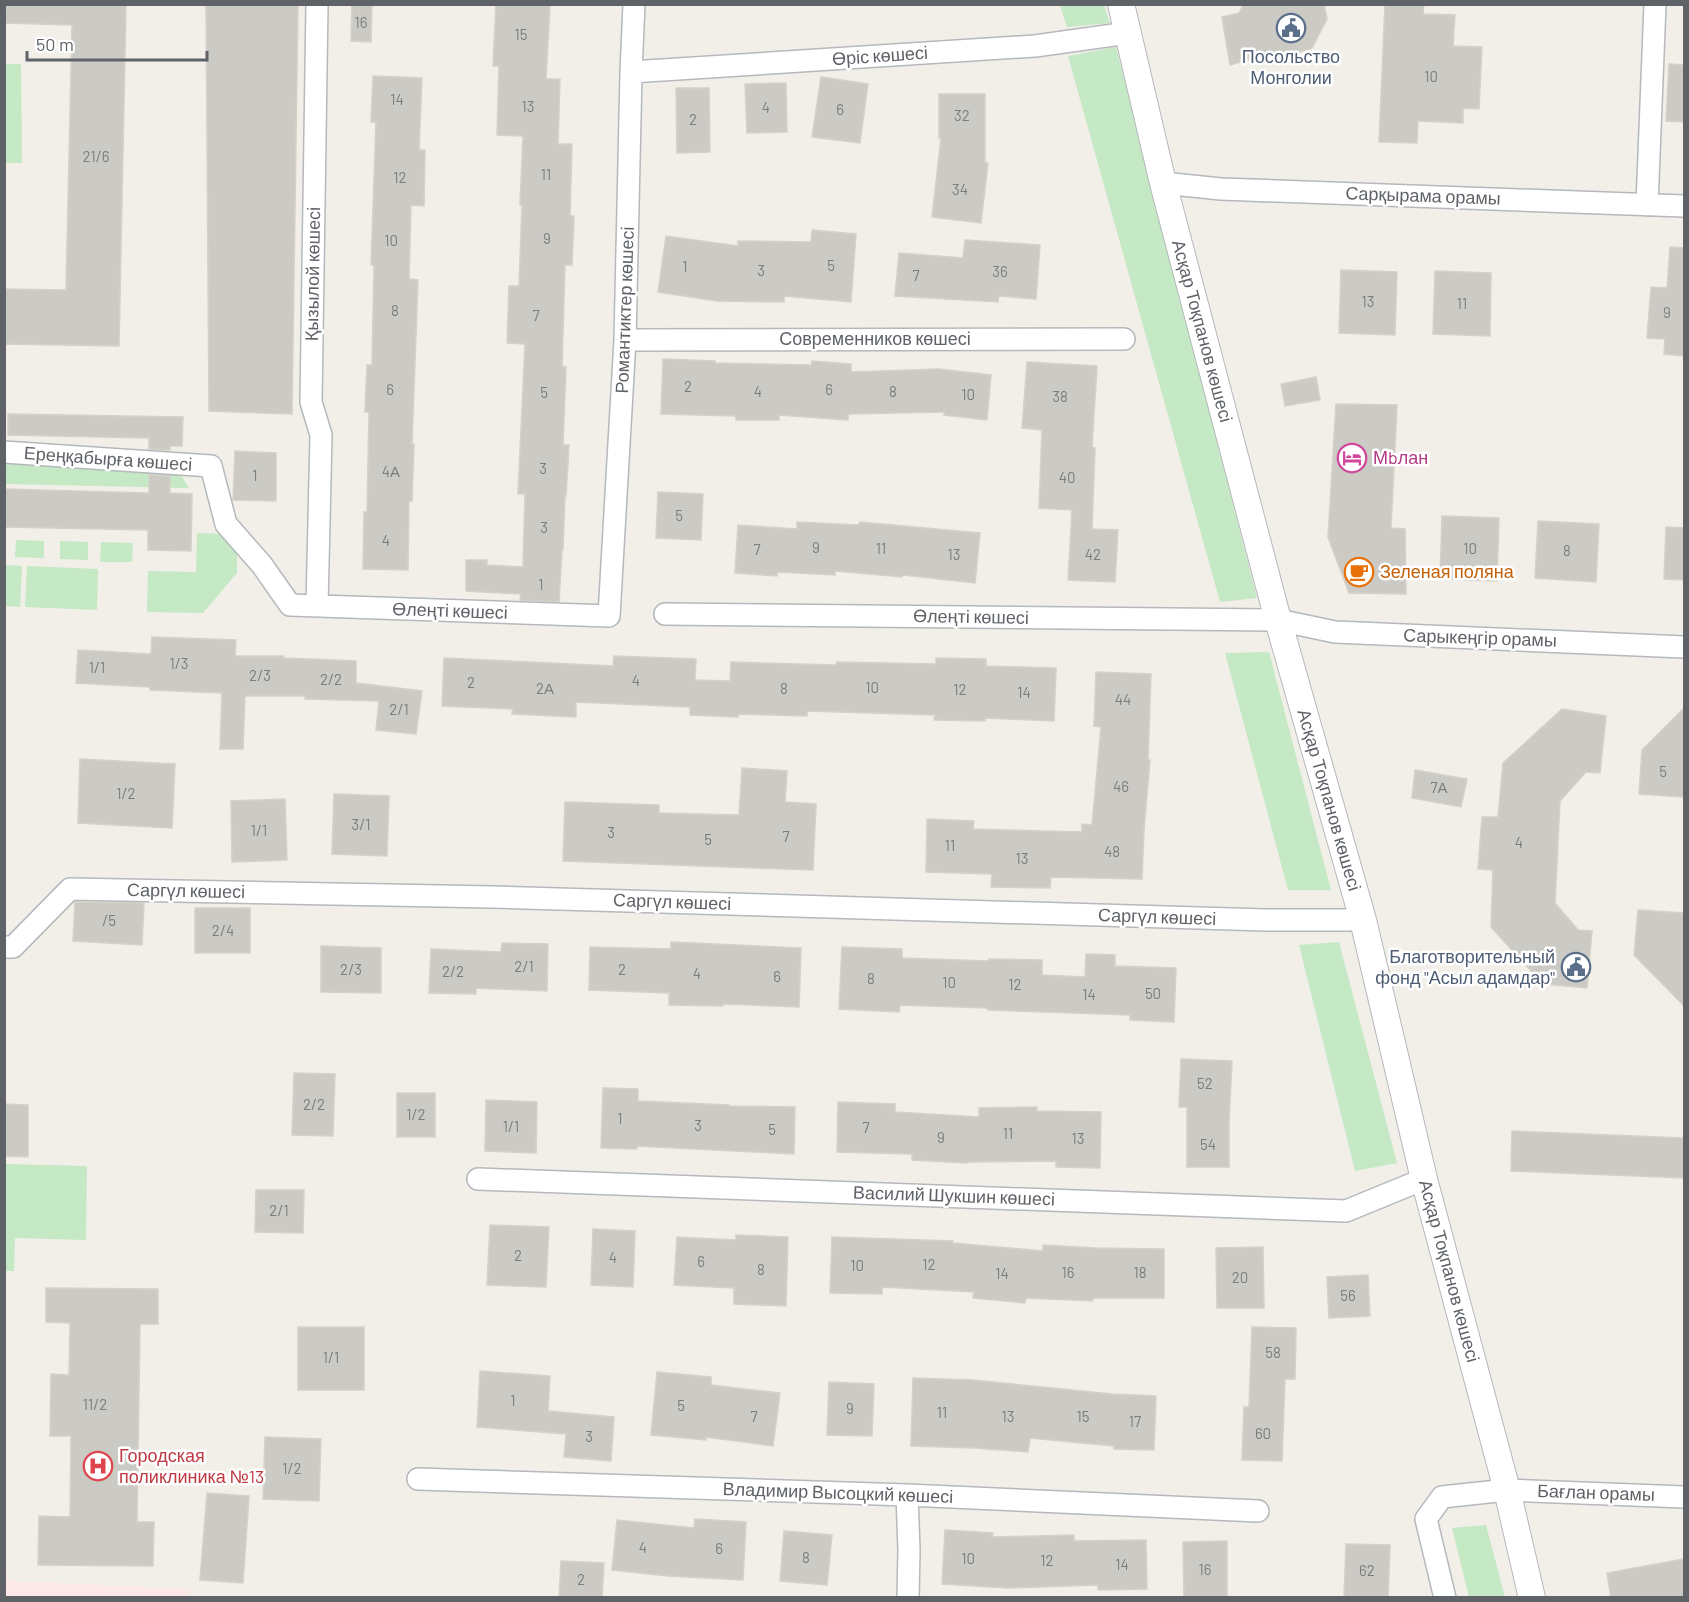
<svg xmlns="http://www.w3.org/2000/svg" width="1689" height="1602" viewBox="0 0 1689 1602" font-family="Barlow,sans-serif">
  <rect width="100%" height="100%" fill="#f1efe8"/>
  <path fill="#fce8e6" d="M 4,1573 L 11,1581 L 191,1589 L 189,1598 L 5,1597 Z"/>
  <path fill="#c5e8c5" d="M 1060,5 L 1104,5 L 1110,23 L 1067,27 Z
    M 1116,47 L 1257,598 L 1220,602 L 1068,56 Z
    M 5,64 L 21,64 L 22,163 L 5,163 Z
    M 5,461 L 174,463 L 189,488 L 5,484 Z
    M 197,533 L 225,534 L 237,542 L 237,573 L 203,613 L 147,612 L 148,571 L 196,572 Z
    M 16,540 L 44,541 L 44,558 L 15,557 Z
    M 60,541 L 88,542 L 88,560 L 60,559 Z
    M 101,542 L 133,543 L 132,562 L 100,562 Z
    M 5,565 L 22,566 L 20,607 L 5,606 Z
    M 27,566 L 98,569 L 97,610 L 25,607 Z
    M 1269,652 L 1331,890 L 1288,890 L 1225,653 Z
    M 1339,942 L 1397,1163 L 1355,1171 L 1299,945 Z
    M 5,1164 L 87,1166 L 86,1240 L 15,1238 L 14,1271 L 5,1271 Z
    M 1486,1525 L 1505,1597 L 1469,1597 L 1452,1528 Z"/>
  <path fill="#cccac5" stroke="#d6d1c6" stroke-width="1.5" d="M 4,4 L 126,4 L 119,346 L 4,344 L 4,289 L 66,290 L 72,25 L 4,23 Z
    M 206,4 L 298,4 L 292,414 L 209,411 Z
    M 352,4 L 372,4 L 371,42 L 351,41 Z
    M 496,4 L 550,4 L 546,79 L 560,79 L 558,144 L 572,144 L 570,216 L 574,216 L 572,265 L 565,265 L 562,366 L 566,367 L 563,445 L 569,445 L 566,496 L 565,496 L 563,550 L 562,550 L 559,602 L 520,600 L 521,594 L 466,591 L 466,560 L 487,560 L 487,565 L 523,567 L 525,494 L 518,494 L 525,344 L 507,343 L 509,286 L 519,286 L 522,205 L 520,205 L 523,136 L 497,135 L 499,66 L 493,66 Z
    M 1244,4 L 1324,4 L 1327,19 L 1312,48 L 1261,63 L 1258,57 L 1230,65 L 1222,17 L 1239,13 Z
    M 1385,4 L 1424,4 L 1423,14 L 1455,15 L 1453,46 L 1482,47 L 1479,109 L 1463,108 L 1463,123 L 1418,121 L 1417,143 L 1379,142 Z
    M 1669,64 L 1684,65 L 1684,122 L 1666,121 Z
    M 373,76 L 422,78 L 419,150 L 425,150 L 424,206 L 411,205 L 409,279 L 418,280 L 412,444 L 414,444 L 412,501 L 409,501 L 408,570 L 363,569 L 364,512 L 367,512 L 369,412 L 365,412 L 367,365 L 372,365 L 374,265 L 371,265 L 376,122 L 371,122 Z
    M 821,77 L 868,84 L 860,143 L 812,137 Z
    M 786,83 L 787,132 L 747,133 L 745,84 Z
    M 676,88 L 709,88 L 710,152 L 677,153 Z
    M 939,94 L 985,94 L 985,163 L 988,163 L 981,223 L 932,217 L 941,138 L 939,138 Z
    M 812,230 L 856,234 L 851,302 L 784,296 L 784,302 L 717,301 L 658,292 L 666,236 L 738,246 L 738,241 L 811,242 Z
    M 965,240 L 1040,245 L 1036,299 L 999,296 L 998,302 L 895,296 L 899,253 L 963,258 Z
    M 1670,247 L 1684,248 L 1684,356 L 1664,354 L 1665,339 L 1647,338 L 1651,287 L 1667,288 Z
    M 1341,270 L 1397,272 L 1395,335 L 1339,333 Z
    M 1435,271 L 1491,273 L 1490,336 L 1433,334 Z
    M 663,359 L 715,361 L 715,363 L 811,365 L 812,361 L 851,364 L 851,372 L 939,369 L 991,375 L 987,420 L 944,415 L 945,412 L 848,414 L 848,420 L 779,415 L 779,420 L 736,420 L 736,416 L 661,414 Z
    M 1027,362 L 1097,366 L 1092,447 L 1095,448 L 1092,529 L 1118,530 L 1115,582 L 1068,580 L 1072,510 L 1039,508 L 1042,430 L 1022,428 Z
    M 1316,377 L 1320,400 L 1285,406 L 1281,384 Z
    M 1336,404 L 1397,405 L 1391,528 L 1405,529 L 1406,594 L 1349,593 L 1328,537 Z
    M 8,414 L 183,417 L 182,446 L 170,446 L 170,450 L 149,449 L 149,438 L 8,435 Z
    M 235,451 L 276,453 L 276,501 L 233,500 Z
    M 149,475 L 170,476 L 170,493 L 192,494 L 191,551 L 148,550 L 148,530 L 4,527 L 4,489 L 149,493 Z
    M 658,492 L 703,494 L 701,540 L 656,538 Z
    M 1442,516 L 1499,518 L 1497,581 L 1440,579 Z
    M 1538,521 L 1599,524 L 1596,582 L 1535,578 Z
    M 797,522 L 859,525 L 860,522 L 980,533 L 975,583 L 903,575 L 902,577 L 835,571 L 835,575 L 777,572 L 777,576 L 735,573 L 738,525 L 797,529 Z
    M 1666,527 L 1684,528 L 1684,580 L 1664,579 Z
    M 152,637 L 236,640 L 235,656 L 284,656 L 284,658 L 356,661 L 356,683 L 422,691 L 416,734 L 376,730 L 379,701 L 305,699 L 305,696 L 245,696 L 243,749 L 220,749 L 222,693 L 150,690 L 150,687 L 76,683 L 78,650 L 151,654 Z
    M 614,656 L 696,659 L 695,680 L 730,681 L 731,662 L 836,665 L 837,662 L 936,664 L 936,658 L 986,659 L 986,666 L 1056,668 L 1054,721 L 985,718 L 985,721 L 934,720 L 935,715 L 807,711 L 807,716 L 738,714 L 738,717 L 690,715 L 690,707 L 576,702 L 576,717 L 512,714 L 513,709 L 442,706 L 444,658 L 613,666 Z
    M 1096,672 L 1151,674 L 1148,760 L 1150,760 L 1144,830 L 1142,879 L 1051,877 L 1050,888 L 991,887 L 992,874 L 926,872 L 927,819 L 974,821 L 973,829 L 1082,832 L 1082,824 L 1092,825 L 1101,727 L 1094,726 Z
    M 1684,708 L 1684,797 L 1639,794 L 1642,750 Z
    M 1562,709 L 1606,716 L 1600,773 L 1586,772 L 1560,801 L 1555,903 L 1578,930 L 1592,931 L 1587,988 L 1543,984 L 1491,927 L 1493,870 L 1478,869 L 1482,817 L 1498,817 L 1503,763 Z
    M 80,759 L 175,764 L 172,828 L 78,823 Z
    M 742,768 L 787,771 L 785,802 L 816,804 L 813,870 L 563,861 L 565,802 L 659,805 L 659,813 L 739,815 Z
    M 1415,770 L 1467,779 L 1461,807 L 1412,798 Z
    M 334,794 L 389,796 L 387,856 L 332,854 Z
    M 285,799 L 287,860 L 232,862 L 231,801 Z
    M 75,902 L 144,903 L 142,945 L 73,941 Z
    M 195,908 L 250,908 L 250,953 L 195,953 Z
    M 1638,910 L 1684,913 L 1684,1006 L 1634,955 Z
    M 671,942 L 801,948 L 799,1007 L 723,1004 L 723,1006 L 669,1005 L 669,993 L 589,990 L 590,947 L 671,949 Z
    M 502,943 L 548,944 L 547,991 L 476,988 L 476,994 L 429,993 L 431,949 L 501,952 Z
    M 321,946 L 381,948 L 381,993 L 321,992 Z
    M 842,947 L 902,949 L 902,958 L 989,961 L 989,959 L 1042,960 L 1042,975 L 1085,977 L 1086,954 L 1115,955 L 1115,966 L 1176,968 L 1174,1022 L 1130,1020 L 1130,1015 L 988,1010 L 988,1008 L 900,1005 L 899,1012 L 839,1009 Z
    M 1181,1059 L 1232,1061 L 1229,1121 L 1229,1167 L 1187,1167 L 1187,1107 L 1179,1107 Z
    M 294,1073 L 335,1074 L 333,1136 L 292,1135 Z
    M 603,1088 L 638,1089 L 638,1101 L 729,1105 L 729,1106 L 795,1107 L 794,1154 L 637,1146 L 637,1149 L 601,1148 Z
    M 397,1093 L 435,1093 L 435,1137 L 397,1137 Z
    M 486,1100 L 537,1102 L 536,1153 L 485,1151 Z
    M 838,1102 L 895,1104 L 895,1112 L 979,1117 L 979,1108 L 1037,1107 L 1037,1111 L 1101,1112 L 1100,1168 L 1056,1167 L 1056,1161 L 967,1162 L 967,1163 L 912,1160 L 912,1154 L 837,1152 Z
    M 4,1104 L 28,1105 L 28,1157 L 4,1156 Z
    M 1512,1131 L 1684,1138 L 1684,1178 L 1511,1171 Z
    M 256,1190 L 304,1190 L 303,1233 L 255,1232 Z
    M 490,1225 L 549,1227 L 546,1287 L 487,1285 Z
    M 593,1229 L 635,1231 L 633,1287 L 591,1285 Z
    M 736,1235 L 788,1237 L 786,1306 L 734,1304 L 734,1288 L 674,1285 L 677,1237 L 736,1240 Z
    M 832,1237 L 953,1241 L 953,1243 L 1043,1251 L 1043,1245 L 1095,1248 L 1164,1249 L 1164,1298 L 1093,1298 L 1093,1301 L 1026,1298 L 1025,1303 L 973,1298 L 974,1292 L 882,1287 L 882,1294 L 830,1293 Z
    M 1263,1247 L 1264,1308 L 1217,1308 L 1216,1248 Z
    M 1368,1275 L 1370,1316 L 1329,1318 L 1327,1277 Z
    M 46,1288 L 158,1289 L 158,1324 L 140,1324 L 137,1522 L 154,1522 L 153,1566 L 38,1565 L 39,1516 L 70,1517 L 71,1436 L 50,1436 L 51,1374 L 69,1375 L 70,1323 L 46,1322 Z
    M 298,1327 L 364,1327 L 364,1390 L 298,1390 Z
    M 1252,1327 L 1296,1328 L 1295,1379 L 1285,1379 L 1282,1461 L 1242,1460 L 1244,1407 L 1249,1407 Z
    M 480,1371 L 550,1376 L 548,1411 L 614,1417 L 611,1461 L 564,1457 L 566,1434 L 477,1427 Z
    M 657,1372 L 711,1377 L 711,1385 L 780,1393 L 773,1446 L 706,1437 L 706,1440 L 651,1435 Z
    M 913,1378 L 972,1380 L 1112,1394 L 1156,1396 L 1154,1450 L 1114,1449 L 1114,1446 L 1030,1438 L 1028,1452 L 974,1448 L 911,1446 Z
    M 829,1382 L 874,1384 L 872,1436 L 827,1435 Z
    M 265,1437 L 321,1439 L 319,1501 L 263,1499 Z
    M 207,1493 L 249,1496 L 243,1583 L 200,1580 Z
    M 695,1519 L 746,1522 L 743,1580 L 668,1576 L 612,1570 L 617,1520 L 694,1528 Z
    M 945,1530 L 993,1533 L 992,1537 L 1074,1535 L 1074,1541 L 1146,1540 L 1147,1589 L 1098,1590 L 1098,1585 L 1008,1588 L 942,1584 Z
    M 784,1531 L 832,1535 L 827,1585 L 780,1581 Z
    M 1227,1541 L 1227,1598 L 1184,1598 L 1183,1542 Z
    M 1346,1544 L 1390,1545 L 1388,1598 L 1344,1598 Z
    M 1684,1559 L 1684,1598 L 1611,1598 L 1607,1573 Z
    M 561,1561 L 604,1563 L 602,1598 L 559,1598 Z"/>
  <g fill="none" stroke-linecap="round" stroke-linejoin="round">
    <g stroke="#b5b8bc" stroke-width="24">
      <path id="minor" d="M 317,4 L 311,402 L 321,435 L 317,606
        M 631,72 L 1035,46 L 1128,33
        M 1163,183 L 1221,189 L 1684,206
        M 1647,205 L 1655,4
        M 625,340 L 1124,339
        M 4,452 L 211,466 L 226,524 L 262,565 L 290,605 L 609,616 L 625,340 L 631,72 L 634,4
        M 665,614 L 1278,620 L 1335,632 L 1684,647
        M 4,947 L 13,947 L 70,889 L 493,897 L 1265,920 L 1363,920
        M 478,1179 L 1346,1211 L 1424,1179
        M 418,1479 L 907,1495 L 1258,1511
        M 907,1495 L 909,1550 L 908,1598
        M 1445,1598 L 1426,1519 L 1442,1497 L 1507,1490 L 1684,1497"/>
    </g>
    <g stroke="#b5b8bc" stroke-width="28">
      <path id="tertiary" d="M 1121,4 L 1163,183 L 1278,620 L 1363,920 L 1424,1179 L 1507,1490 L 1532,1598"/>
    </g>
    <use href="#minor" stroke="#fff" stroke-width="21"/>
    <use href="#tertiary" stroke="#fff" stroke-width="26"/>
  </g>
  <defs>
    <g id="civic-ring" transform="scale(1.5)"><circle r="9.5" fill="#fff" stroke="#5c6f8a" stroke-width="1.5"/><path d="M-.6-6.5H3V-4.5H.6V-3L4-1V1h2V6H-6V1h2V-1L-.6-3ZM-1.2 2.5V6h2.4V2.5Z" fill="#5c6f8a"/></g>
    <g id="hotel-ring" transform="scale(1.5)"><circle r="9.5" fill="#fff" stroke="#d1479c" stroke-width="1.5"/><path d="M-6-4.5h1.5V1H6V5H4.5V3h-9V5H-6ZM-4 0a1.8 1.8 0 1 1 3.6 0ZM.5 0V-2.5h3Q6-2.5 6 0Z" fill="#d1479c"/></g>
    <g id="cafe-ring" transform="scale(1.5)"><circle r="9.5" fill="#fff" stroke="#e8710a" stroke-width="1.5"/><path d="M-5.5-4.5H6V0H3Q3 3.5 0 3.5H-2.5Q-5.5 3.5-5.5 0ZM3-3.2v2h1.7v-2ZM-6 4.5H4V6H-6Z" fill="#e8710a"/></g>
    <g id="hospital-ring" transform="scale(1.5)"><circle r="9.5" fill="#fff" stroke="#e0444e" stroke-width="1.5"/><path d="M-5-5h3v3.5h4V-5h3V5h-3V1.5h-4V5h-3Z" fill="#e0444e"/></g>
  </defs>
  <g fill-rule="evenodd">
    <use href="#civic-ring" x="1291" y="28"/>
    <use href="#hotel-ring" x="1352" y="458"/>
    <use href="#cafe-ring" x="1359" y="572"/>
    <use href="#civic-ring" x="1576" y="967"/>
    <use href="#hospital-ring" x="98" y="1466"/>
  </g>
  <g text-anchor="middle" stroke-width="5" stroke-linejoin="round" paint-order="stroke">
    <g font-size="15" fill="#7a7d7f">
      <text x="361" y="28">16</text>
      <text x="521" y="40">15</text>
      <text x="1431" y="82">10</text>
      <text x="397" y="105">14</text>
      <text x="528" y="112">13</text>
      <text x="766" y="113">4</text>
      <text x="840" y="115">6</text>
      <text x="962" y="121">32</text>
      <text x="693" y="125">2</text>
      <text x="96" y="162">21/6</text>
      <text x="546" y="180">11</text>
      <text x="400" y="183">12</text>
      <text x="960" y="195">34</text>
      <text x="547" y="244">9</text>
      <text x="391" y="246">10</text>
      <text x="831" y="271">5</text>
      <text x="685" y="272">1</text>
      <text x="761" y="276">3</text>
      <text x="1000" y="277">36</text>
      <text x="916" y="281">7</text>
      <text x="1368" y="307">13</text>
      <text x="1462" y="309">11</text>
      <text x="395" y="316">8</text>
      <text x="1667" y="318">9</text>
      <text x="536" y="321">7</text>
      <text x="688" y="392">2</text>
      <text x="390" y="395">6</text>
      <text x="829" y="395">6</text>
      <text x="758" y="397">4</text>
      <text x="893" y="397">8</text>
      <text x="544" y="398">5</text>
      <text x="968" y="400">10</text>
      <text x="1060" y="402">38</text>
      <text x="543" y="474">3</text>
      <text x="391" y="477">4А</text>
      <text x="255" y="481">1</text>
      <text x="1067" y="483">40</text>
      <text x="679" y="521">5</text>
      <text x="544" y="533">3</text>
      <text x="386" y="546">4</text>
      <text x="816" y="553">9</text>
      <text x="881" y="554">11</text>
      <text x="1470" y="554">10</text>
      <text x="757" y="555">7</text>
      <text x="1567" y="556">8</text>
      <text x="954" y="560">13</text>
      <text x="1093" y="560">42</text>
      <text x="541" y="590">1</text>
      <text x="179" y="669">1/3</text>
      <text x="97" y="673">1/1</text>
      <text x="260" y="681">2/3</text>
      <text x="331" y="685">2/2</text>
      <text x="636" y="686">4</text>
      <text x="471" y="688">2</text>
      <text x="872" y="693">10</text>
      <text x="545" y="694">2А</text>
      <text x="784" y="694">8</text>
      <text x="960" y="695">12</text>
      <text x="1024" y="698">14</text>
      <text x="1123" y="705">44</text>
      <text x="399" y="715">2/1</text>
      <text x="1663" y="777">5</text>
      <text x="1121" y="792">46</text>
      <text x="1439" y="793">7А</text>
      <text x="126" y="799">1/2</text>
      <text x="361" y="830">3/1</text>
      <text x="259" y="836">1/1</text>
      <text x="611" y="838">3</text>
      <text x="786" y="842">7</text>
      <text x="708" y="845">5</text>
      <text x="1519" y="848">4</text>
      <text x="950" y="851">11</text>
      <text x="1112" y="857">48</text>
      <text x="1022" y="864">13</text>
      <text x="109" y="926">/5</text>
      <text x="223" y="936">2/4</text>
      <text x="524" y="972">2/1</text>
      <text x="351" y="975">2/3</text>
      <text x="622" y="975">2</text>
      <text x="453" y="977">2/2</text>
      <text x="697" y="979">4</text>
      <text x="777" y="982">6</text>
      <text x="871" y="984">8</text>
      <text x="949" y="988">10</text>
      <text x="1015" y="990">12</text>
      <text x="1153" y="999">50</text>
      <text x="1089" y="1000">14</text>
      <text x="1205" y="1089">52</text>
      <text x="314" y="1110">2/2</text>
      <text x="416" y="1120">1/2</text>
      <text x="620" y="1124">1</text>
      <text x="698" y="1131">3</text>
      <text x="511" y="1132">1/1</text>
      <text x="866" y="1133">7</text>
      <text x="772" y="1135">5</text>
      <text x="1008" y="1139">11</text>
      <text x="941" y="1143">9</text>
      <text x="1078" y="1144">13</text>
      <text x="1208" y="1150">54</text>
      <text x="279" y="1216">2/1</text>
      <text x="518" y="1261">2</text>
      <text x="613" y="1263">4</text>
      <text x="701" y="1267">6</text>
      <text x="929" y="1270">12</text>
      <text x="857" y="1271">10</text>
      <text x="761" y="1275">8</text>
      <text x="1068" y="1278">16</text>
      <text x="1140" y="1278">18</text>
      <text x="1002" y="1279">14</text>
      <text x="1240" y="1283">20</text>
      <text x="1348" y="1301">56</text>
      <text x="1273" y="1358">58</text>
      <text x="331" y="1363">1/1</text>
      <text x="513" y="1406">1</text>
      <text x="95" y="1410">11/2</text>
      <text x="681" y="1411">5</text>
      <text x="850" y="1414">9</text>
      <text x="942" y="1418">11</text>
      <text x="754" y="1422">7</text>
      <text x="1008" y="1422">13</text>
      <text x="1083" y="1422">15</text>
      <text x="1135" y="1427">17</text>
      <text x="1263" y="1439">60</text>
      <text x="589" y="1442">3</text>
      <text x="292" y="1474">1/2</text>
      <text x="643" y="1553">4</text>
      <text x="719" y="1554">6</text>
      <text x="806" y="1563">8</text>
      <text x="968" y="1564">10</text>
      <text x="1047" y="1566">12</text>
      <text x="1122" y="1570">14</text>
      <text x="1205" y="1575">16</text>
      <text x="1367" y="1576">62</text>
      <text x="581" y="1585">2</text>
    </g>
    <g font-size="18" fill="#5f6368" stroke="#fff">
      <text transform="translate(880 56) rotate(-4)" y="6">Өріс көшесі</text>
      <text transform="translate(1423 196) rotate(2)" y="6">Сарқырама орамы</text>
      <text transform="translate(313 274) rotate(-89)" y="6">Қызылой көшесі</text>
      <text transform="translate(625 310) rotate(-88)" y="6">Романтиктер көшесі</text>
      <text transform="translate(1202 331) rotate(75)" y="6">Асқар Тоқпанов көшесі</text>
      <text x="875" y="345">Современников көшесі</text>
      <text transform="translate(108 459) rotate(4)" y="6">Ереңқабырға көшесі</text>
      <text transform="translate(450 611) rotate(2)" y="6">Өлеңті көшесі</text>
      <text transform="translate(971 617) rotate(1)" y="6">Өлеңті көшесі</text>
      <text transform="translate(1480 638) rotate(2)" y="6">Сарыкеңгір орамы</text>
      <text transform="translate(1329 800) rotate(74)" y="6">Асқар Тоқпанов көшесі</text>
      <text transform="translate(186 891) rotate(1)" y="6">Саргүл көшесі</text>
      <text transform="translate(672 902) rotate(2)" y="6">Саргүл көшесі</text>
      <text transform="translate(1157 917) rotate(2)" y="6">Саргүл көшесі</text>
      <text transform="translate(954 1196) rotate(2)" y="6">Василий Шукшин көшесі</text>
      <text transform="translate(1449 1271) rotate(75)" y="6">Асқар Тоқпанов көшесі</text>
      <text transform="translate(838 1493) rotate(2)" y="6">Владимир Высоцкий көшесі</text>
      <text transform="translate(1596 1493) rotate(2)" y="6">Бағлан орамы</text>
    </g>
    <g font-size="18" fill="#4e5e75" stroke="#fff">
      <text x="1291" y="63">Посольство<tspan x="1291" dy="21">Монголии</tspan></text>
      <text x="1555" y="963" text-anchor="end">Благотворительный<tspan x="1555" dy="21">фонд "Асыл адамдар"</tspan></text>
    </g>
    <g font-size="18" fill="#b23c85" stroke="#fff" text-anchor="start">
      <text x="1373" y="464">Мbлан</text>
    </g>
    <g font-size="18" fill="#c56008" stroke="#fff" text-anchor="start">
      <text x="1380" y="578">Зеленая поляна</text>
    </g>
    <g font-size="18" fill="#be3a42" stroke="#fff" text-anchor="start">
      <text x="119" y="1462">Городская<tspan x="119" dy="21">поликлиника №13</tspan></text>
    </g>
  </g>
  <rect width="1689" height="1602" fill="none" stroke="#5f6368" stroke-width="12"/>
  <path d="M27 51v9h180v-9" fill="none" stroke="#5f6368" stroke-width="3"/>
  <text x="36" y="51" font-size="18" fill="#5f6368" stroke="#ffffff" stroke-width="4.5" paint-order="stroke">50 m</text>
</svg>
